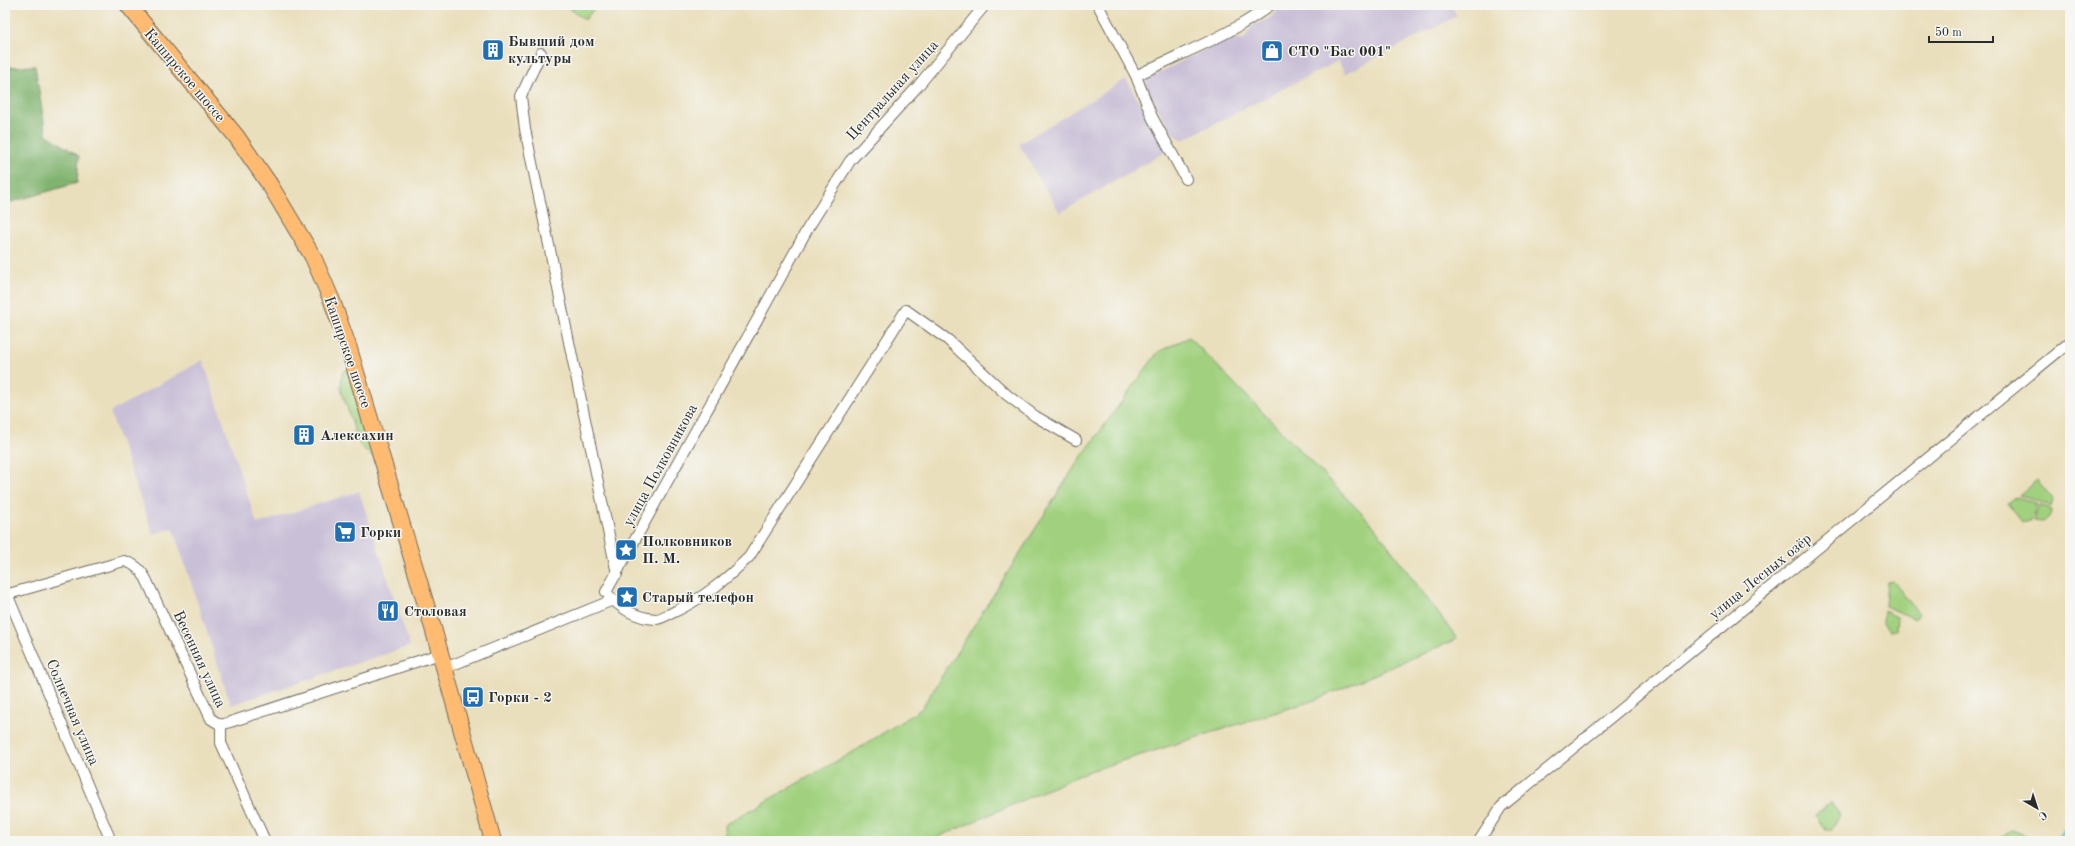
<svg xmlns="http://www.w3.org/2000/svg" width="2075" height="846" viewBox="0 0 2075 846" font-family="'Old Standard TT',serif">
  <rect width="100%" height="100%" fill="#f6f6f2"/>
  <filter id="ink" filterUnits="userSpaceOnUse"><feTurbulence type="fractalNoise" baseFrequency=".025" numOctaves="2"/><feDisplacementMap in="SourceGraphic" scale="8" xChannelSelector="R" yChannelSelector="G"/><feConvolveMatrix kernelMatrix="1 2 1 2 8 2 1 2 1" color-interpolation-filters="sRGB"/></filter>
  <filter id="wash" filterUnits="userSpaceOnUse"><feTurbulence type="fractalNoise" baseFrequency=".012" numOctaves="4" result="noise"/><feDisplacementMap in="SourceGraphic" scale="16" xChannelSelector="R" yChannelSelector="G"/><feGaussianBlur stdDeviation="0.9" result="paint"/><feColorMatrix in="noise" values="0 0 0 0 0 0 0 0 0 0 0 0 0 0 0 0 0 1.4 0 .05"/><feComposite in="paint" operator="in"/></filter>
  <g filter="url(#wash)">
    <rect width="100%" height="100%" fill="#eadfbc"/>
    <path fill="#c9bfd7" d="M 1281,5 L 1451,5 L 1457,16 L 1345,74 L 1338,61 L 1183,140 L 1171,132 L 1144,84 L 1151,77 L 1225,39 L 1244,39 L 1253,25 L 1270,18 Z
      M 1126,79 L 1167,151 L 1060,213 L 1019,144 Z
      M 203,360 L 257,524 L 359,491 L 410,646 L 231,705 L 173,528 L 153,534 L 110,412 Z"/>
    <path fill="#a1d17f" stroke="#667e55" d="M 565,5 L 597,5 L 585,20 Z
      M 1189,337 L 1373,525 L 1457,639 L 1315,700 L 1087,772 L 929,841 L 725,841 L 724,825 L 858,749 L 921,709 L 1077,463 L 1158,352 Z
      M 349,368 L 375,455 L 370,455 L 359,444 L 341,389 L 342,373 Z
      M 2037,480 L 2053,499 L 2051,506 L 2019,495 Z
      M 2017,497 L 2037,504 L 2031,522 L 2022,522 L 2008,504 Z
      M 2039,505 L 2052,509 L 2049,517 L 2043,522 L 2034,521 Z
      M 1893,581 L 1919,614 L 1915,619 L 1885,606 L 1887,582 Z
      M 1884,611 L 1897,617 L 1896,630 L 1889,630 L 1883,623 Z
      M 1831,803 L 1840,815 L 1831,830 L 1826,830 L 1815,816 Z
      M 2012,830 L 2035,839 L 2038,841 L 1997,841 Z"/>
    <path fill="#80b36e" stroke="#566f4c" d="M 35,66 L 46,134 L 79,156 L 77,183 L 5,204 L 5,67 Z"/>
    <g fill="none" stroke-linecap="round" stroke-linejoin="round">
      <path stroke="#48b0c7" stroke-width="2.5" d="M 2058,841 L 2070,820"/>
    </g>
  </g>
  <g filter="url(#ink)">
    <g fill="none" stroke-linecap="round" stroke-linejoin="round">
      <g stroke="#6e6a5e" stroke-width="12">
        <path id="minor" d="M 985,5 L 918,86 L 850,161 L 808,228 L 606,592 C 619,608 636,618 656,619 C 661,619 666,615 670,614 C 704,598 723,582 749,557 L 906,310 L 948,340 L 1007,395 L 1035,416 L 1076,440
          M 1098,5 L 1136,76 L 1152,117 L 1186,179
          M 541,53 L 521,96 L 525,129 L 617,574
          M 1136,76 C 1180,53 1231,36 1270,5
          M 7,594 L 111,841
          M 5,595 L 124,561 C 135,564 140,569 146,579 L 211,719 L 221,725
          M 445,668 L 613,600
          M 221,725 L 440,654
          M 221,725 L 221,743 L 265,841
          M 1479,841 L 1501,807 L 2070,342"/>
      </g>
      <g stroke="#6e6a5e" stroke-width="18">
        <path id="primary" d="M 128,5 L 236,136 L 270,185 L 313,257 L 332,301 L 349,349 L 433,628 L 493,841"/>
      </g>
      <use href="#minor" stroke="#fff" stroke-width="10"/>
      <use href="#primary" stroke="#febb71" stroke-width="16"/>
    </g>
  </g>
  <defs>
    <g id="building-square" transform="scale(1.15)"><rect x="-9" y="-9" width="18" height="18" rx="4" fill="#1f6fb2" stroke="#f6f6f2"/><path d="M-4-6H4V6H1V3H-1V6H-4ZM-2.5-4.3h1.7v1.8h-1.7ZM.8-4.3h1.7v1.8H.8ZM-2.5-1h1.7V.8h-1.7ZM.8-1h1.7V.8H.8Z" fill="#fff"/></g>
    <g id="shop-square" transform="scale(1.15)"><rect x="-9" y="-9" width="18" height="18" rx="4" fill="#1f6fb2" stroke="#f6f6f2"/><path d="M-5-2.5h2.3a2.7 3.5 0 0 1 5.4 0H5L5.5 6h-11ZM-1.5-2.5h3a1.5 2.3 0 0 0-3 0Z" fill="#fff"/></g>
    <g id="supermarket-square" transform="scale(1.15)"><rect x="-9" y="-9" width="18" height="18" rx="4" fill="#1f6fb2" stroke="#f6f6f2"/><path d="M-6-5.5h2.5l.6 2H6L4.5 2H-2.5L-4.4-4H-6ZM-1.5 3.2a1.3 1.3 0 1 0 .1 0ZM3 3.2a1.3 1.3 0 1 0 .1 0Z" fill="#fff"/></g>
    <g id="sight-square" transform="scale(1.15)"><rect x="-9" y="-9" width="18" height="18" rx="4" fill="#1f6fb2" stroke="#f6f6f2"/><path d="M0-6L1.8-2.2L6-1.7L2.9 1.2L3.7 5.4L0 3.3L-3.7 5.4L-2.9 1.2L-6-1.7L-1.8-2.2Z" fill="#fff"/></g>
    <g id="restaurant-square" transform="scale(1.15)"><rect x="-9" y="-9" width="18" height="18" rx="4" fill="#1f6fb2" stroke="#f6f6f2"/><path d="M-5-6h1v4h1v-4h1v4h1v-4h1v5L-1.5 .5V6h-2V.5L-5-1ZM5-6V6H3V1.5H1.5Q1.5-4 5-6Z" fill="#fff"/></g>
    <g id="bus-square" transform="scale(1.15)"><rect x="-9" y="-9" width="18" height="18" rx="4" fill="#1f6fb2" stroke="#f6f6f2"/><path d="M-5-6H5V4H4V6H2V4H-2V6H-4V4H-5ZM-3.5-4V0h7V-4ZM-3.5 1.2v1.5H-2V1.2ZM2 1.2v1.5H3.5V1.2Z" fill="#fff"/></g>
  </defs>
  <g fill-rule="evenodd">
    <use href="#building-square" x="493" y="50"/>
    <use href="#shop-square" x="1272" y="51"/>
    <use href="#building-square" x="304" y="435"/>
    <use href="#supermarket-square" x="345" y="532"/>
    <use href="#sight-square" x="626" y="550"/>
    <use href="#sight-square" x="627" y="597"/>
    <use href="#restaurant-square" x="388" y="611"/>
    <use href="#bus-square" x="473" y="697"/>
  </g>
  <g text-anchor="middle" stroke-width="3" stroke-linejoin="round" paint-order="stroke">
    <g font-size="15" font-weight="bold" fill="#2b2b2b" stroke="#f6f6f2" text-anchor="start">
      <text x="508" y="46">Бывший дом<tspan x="508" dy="17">культуры</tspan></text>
      <text x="1288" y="56">СТО "Бас 001"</text>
      <text x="320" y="440">Алексахин</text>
      <text x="360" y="537">Горки</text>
      <text x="642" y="546">Полковников<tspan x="642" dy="17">П. М.</tspan></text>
      <text x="642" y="602">Старый телефон</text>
      <text x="404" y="616">Столовая</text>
      <text x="488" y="702">Горки - 2</text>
    </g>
    <g font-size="15" fill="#2b2b2b" stroke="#f6f6f2">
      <text transform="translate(185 75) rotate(50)" y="5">Каширское шоссе</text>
      <text transform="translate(892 90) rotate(-48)" y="5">Центральная улица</text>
      <text transform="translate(348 352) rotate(71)" y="5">Каширское шоссе</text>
      <text transform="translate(660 465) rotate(-61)" y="5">улица Полковникова</text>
      <text transform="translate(1760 576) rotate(-39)" y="5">улица Лесных озёр</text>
      <text transform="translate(200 659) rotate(65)" y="5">Весенняя улица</text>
      <text transform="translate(73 712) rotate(67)" y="5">Солнечная улица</text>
    </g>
  </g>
  <rect width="2075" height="846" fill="none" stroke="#f6f6f2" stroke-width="20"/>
  <g transform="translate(2037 808) rotate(141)" stroke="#f6f6f2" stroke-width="3" paint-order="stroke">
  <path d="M0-3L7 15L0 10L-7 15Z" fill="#2b2b2b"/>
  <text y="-6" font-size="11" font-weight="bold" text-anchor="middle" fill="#2b2b2b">С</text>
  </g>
  <path d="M1929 36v6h64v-6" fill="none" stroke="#2b2b2b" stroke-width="2"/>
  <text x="1935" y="36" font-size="12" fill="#2b2b2b" stroke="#f6f6f2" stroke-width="3" paint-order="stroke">50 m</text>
</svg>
